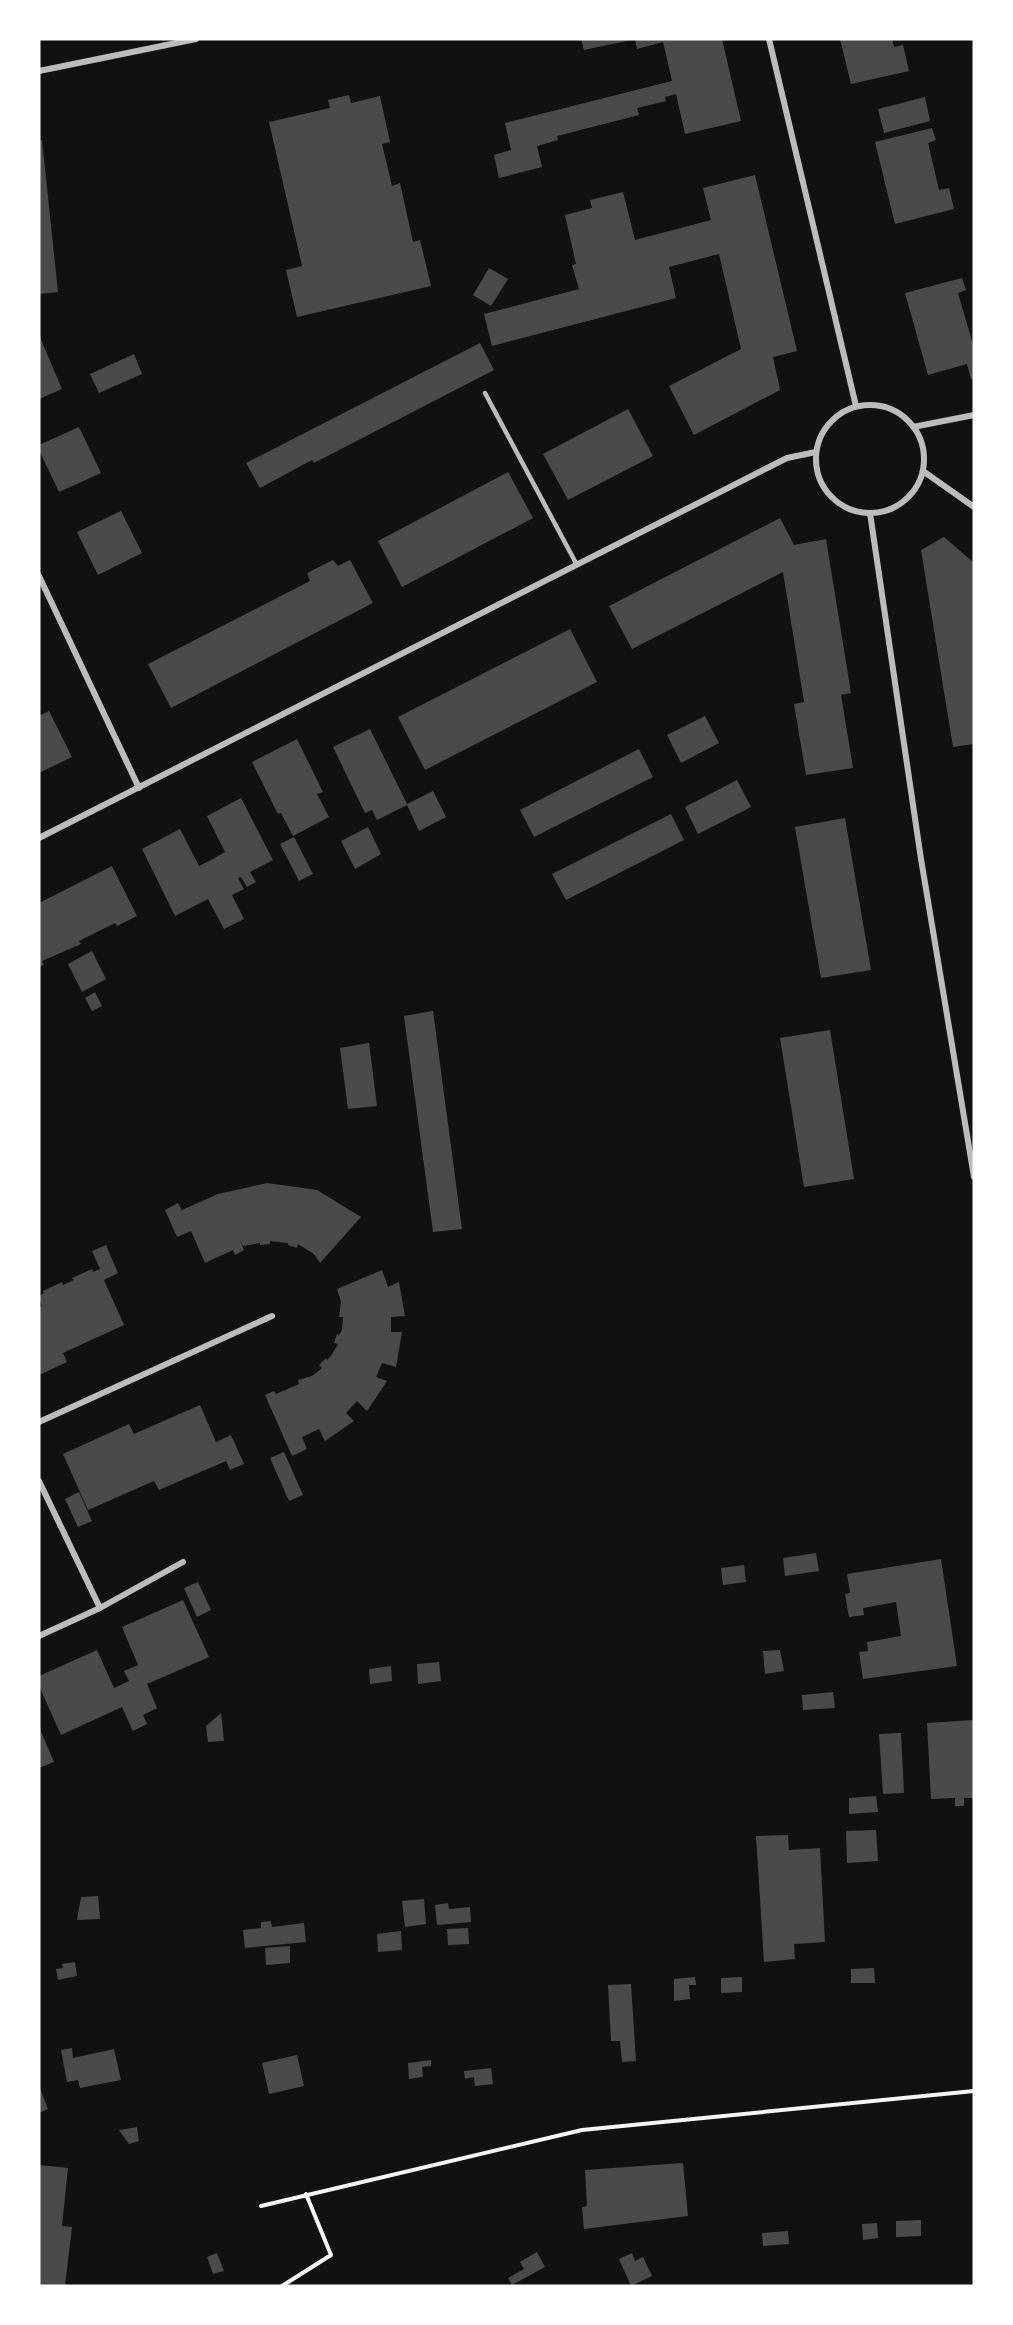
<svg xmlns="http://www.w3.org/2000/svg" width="1013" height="2325" font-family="Lato,sans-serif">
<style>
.building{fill:#4a4a4a}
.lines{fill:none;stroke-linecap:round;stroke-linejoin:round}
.path{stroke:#f5f5f5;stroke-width:4}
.service{stroke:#bcbcbc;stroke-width:4.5}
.minor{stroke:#bcbcbc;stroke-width:6}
</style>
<rect width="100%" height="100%" fill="#111"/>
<g class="building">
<polygon points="581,39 630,39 631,40 584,50"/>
<polygon points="635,39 722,39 741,121 685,134 676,94 665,97 666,101 637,108 639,115 557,136 558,140 537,146 542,167 499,178 494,155 511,150 505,123 672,81 663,42 637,49"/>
<polygon points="840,39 892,39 894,47 903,45 909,71 851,84"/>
<polygon points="349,95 351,103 380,96 390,142 382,144 392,186 400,183 413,242 420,240 431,286 297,317 286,270 302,266 269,122 330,108 328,100"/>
<polygon points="925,97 930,121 884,133 878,109"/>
<polygon points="932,128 936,140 928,143 939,190 949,188 954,209 895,224 875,142"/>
<polygon points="42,140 58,292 39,294 39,141"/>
<polygon points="755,175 797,351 773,357 780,390 694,435 669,386 741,349 719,254 669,267 676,298 492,346 484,314 579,289 572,265 576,264 565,215 592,208 590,200 623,192 635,240 711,220 703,188"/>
<polygon points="489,268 508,279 491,306 473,295"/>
<polygon points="962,278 966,290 958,293 974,348 974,379 971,379 967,364 928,375 905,293"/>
<polygon points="39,335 62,389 39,399"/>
<polygon points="480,343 494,370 314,463 312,460 260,488 246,463"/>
<polygon points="134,354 142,374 99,393 90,374"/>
<polygon points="628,409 653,456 568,500 543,454"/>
<polygon points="79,427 101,473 59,492 39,450 39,445"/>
<polygon points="508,472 533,518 402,587 378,541"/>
<polygon points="121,511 142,553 98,575 77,532"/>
<polygon points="780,518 794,545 826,539 851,693 841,695 853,768 806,775 794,704 804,702 783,572 632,649 609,606"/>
<polygon points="944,537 974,563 974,744 953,747 921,550"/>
<polygon points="333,560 338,566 350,560 373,603 171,708 148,664 310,581 307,573"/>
<polygon points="570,629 597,682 425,770 398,717"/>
<polygon points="49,711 72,757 39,773 39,716"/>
<polygon points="705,716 719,743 681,763 667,735"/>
<polygon points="370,729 407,804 433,791 446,817 419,831 407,805 377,820 372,810 365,813 333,747"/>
<polygon points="297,739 323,792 317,794 329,817 293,836 281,813 278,814 252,762"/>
<polygon points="639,749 653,777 534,837 520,810"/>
<polygon points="737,780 751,807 698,834 685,807"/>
<polygon points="241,798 273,860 250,872 256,882 247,887 241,877 238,878 244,889 232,895 244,919 224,929 208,899 175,916 142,849 180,829 199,866 213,859 225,852 207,816"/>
<polygon points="671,814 684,840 566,900 552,874"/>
<polygon points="845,818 871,970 821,978 795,827"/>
<polygon points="368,827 381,854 355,869 341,841"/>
<polygon points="294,837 313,874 299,881 280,844"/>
<polygon points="112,866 137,916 117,926 115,923 79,941 81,944 42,961 44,965 39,967 39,903"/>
<polygon points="92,951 106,979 82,992 68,964"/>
<polygon points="95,992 102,1006 92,1011 85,998"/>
<polygon points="433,1011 462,1229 433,1232 404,1016"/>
<polygon points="830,1030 854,1179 804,1187 780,1038"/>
<polygon points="369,1043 377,1106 348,1109 340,1048"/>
<polygon points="267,1183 317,1190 361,1217 320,1263 314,1254 298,1244 297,1248 288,1245 288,1243 270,1241 270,1244 260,1245 260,1243 243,1246 240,1240 244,1250 235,1255 233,1250 205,1263 191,1231 177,1237 165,1210 178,1203 182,1210 218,1194"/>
<polygon points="106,1245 118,1273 104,1280 124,1325 63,1353 67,1362 39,1375 39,1307 42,1306 39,1296 44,1293 43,1291 62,1282 63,1285 74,1280 72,1278 92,1269 93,1272 100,1269 92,1251"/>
<polygon points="382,1270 388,1287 399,1282 405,1316 391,1317 391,1332 402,1332 396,1367 382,1363 376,1377 387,1381 367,1411 357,1401 346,1413 354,1421 325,1441 319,1429 302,1437 307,1449 292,1456 265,1395 274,1391 276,1394 299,1384 298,1380 312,1376 322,1368 319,1365 326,1358 327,1360 331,1356 338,1344 334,1343 337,1334 339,1335 342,1330 343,1317 339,1317 341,1302 337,1289"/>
<polygon points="200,1405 216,1442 231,1435 244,1464 230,1470 226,1461 159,1490 154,1481 88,1510 63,1454 129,1424 134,1434"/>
<polygon points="284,1452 303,1495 289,1501 270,1458"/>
<polygon points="79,1492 92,1521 78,1527 65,1499"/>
<polygon points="816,1553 819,1571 785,1576 783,1558"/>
<polygon points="941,1559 957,1666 863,1679 859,1652 868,1651 867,1642 901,1636 896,1602 863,1608 864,1615 849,1617 845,1594 850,1593 847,1574"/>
<polygon points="744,1565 746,1582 723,1585 721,1568"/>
<polygon points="198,1582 211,1610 197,1617 184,1588"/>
<polygon points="183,1600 209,1657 147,1684 157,1708 143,1715 147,1724 133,1731 122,1707 61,1735 39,1686 39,1676 97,1650 114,1688 129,1681 124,1671 138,1665 122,1627"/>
<polygon points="780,1650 784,1671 765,1674 763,1651"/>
<polygon points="439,1662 441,1681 418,1684 417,1664"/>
<polygon points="391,1666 392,1681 370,1684 369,1669"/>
<polygon points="833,1692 835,1708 803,1710 802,1695"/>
<polygon points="221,1713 224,1741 208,1742 206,1726"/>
<polygon points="974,1720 974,1798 964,1798 964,1806 955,1806 955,1798 931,1799 927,1723"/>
<polygon points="39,1727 54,1762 39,1768"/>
<polygon points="901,1733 904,1793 883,1794 879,1734"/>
<polygon points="876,1796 878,1812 849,1814 849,1798"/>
<polygon points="876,1830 878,1861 847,1863 846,1831"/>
<polygon points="788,1835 789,1850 820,1848 825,1942 794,1944 795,1959 764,1962 756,1836"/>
<polygon points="98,1896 100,1919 77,1920 81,1897"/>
<polygon points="424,1899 426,1924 405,1927 402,1901"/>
<polygon points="448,1903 449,1909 470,1907 471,1922 437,1925 435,1905"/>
<polygon points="271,1921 272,1927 304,1923 306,1942 245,1948 243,1930 261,1928 261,1922"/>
<polygon points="468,1928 469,1944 448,1945 447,1929"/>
<polygon points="401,1931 402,1950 378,1952 377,1934"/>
<polygon points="290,1946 290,1963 266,1965 265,1948"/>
<polygon points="75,1962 77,1976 58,1980 56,1969 63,1968 62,1964"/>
<polygon points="874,1968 875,1983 851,1983 851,1969"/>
<polygon points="695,1977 696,1985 689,1985 690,1999 674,2001 674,1979"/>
<polygon points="742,1977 742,1992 721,1993 721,1978"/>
<polygon points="631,1984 636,2061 622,2062 620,2041 611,2041 608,1985"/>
<polygon points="72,2048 73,2058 114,2049 121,2080 80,2088 78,2080 67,2082 61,2050"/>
<polygon points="297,2055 304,2086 269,2094 262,2063"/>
<polygon points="431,2060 431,2066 422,2067 423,2077 409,2079 408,2063"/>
<polygon points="491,2068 493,2084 475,2086 474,2077 465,2079 464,2071"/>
<polygon points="39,2086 48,2109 39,2113"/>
<polygon points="137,2127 139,2141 129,2144 119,2130"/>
<polygon points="683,2163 688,2216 584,2229 582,2207 587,2206 585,2170"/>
<polygon points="39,2165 68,2168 62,2226 72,2227 65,2286 39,2286"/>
<polygon points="921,2220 921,2236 896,2237 896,2221"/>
<polygon points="877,2223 878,2238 863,2240 862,2224"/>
<polygon points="788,2231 789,2244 763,2246 762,2233"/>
<polygon points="537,2252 545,2267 512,2285 508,2278 524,2269 520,2262"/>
<polygon points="217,2253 224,2271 213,2274 207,2257"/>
<polygon points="632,2253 635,2261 643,2257 652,2276 631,2286 619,2259"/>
</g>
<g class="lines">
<g class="path">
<polyline points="261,2206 582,2130 974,2091"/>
<polyline points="282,2286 331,2255 306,2194"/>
</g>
<polyline class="service" points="485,393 577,565"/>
<g class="minor">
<polyline points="769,39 856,406"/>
<polyline points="39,71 196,39"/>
<circle cx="870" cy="459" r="54"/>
<polyline points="913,427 974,415"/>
<polyline points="923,471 974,507"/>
<polyline points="870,513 921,859 974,1177"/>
<polyline points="39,576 139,788"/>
<polyline points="39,838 787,458 816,452"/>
<polyline points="39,1422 272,1316"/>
<polyline points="39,1481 100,1608"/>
<polyline points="39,1636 100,1608 183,1562"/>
</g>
</g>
<rect width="1013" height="2325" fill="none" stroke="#ffffff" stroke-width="81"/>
</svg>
